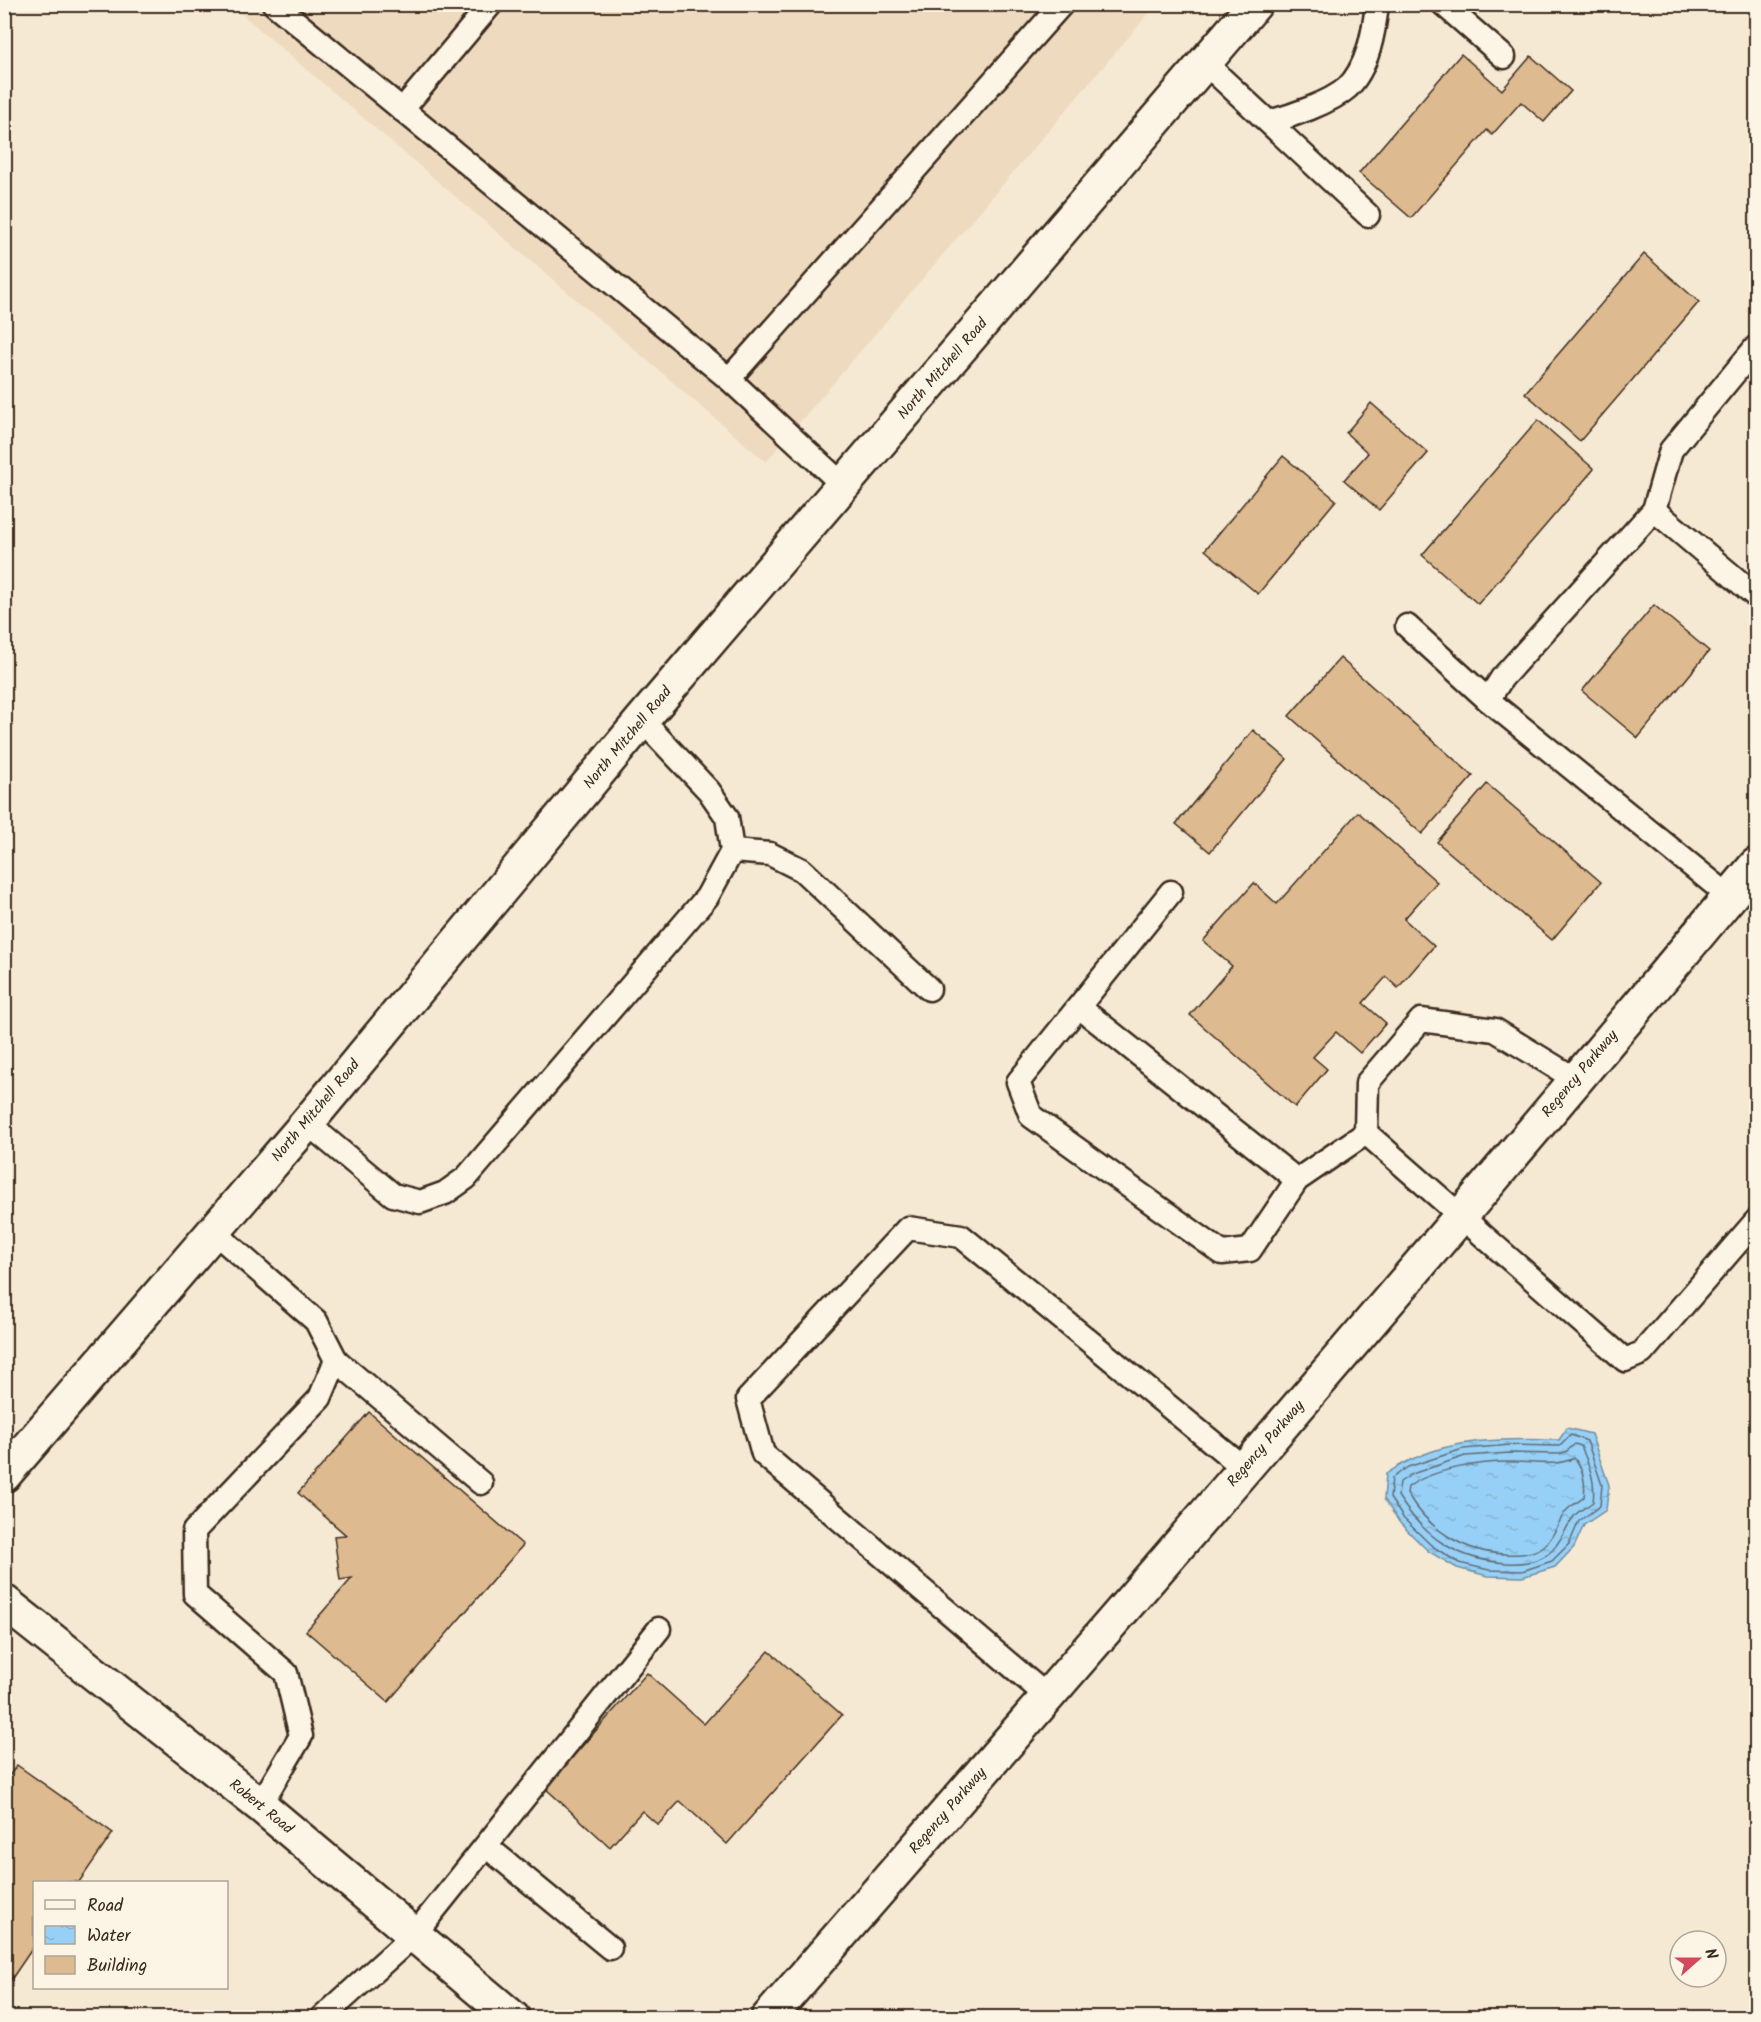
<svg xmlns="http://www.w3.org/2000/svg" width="1761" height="2022" font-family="Kalam,sans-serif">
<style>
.built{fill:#eedbbf}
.water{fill:url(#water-ripples);stroke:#728ea0;stroke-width:1.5}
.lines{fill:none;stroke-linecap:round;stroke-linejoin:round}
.shore{stroke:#606c75;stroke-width:1.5}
.building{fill:#ddba8f;stroke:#3b2a1e;stroke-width:1.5}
.service-casing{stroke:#3b2a1e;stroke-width:27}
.minor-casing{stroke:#3b2a1e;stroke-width:38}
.service{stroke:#fcf5e5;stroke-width:22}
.minor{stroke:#fcf5e5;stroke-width:33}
.labels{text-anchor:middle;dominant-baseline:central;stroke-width:4.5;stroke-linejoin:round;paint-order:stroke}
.street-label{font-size:15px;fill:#3b2a1e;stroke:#fcf5e5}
</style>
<defs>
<pattern id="water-ripples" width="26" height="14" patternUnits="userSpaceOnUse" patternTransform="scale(1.5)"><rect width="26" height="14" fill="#97d0f7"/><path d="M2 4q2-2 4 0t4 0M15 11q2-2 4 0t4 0" fill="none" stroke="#83b3d3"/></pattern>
</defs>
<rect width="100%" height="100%" fill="#f6e9d4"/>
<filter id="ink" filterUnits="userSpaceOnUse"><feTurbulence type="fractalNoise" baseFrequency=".0167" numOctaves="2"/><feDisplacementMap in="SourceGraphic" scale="12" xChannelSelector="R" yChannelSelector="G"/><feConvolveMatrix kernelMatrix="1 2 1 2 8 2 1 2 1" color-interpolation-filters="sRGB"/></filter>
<g filter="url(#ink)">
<polygon class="built" points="231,5 1156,5 766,462"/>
<path class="water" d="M1567,1428L1591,1434L1609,1485L1606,1510L1584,1525L1574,1547L1555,1567L1522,1577L1488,1576L1457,1568L1428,1551L1400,1523L1384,1499L1386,1474C1441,1437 1496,1439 1559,1440Z"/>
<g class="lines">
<g class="shore">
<polygon points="1571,1435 1587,1441 1602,1485 1600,1506 1579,1521 1569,1544 1552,1561 1522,1571 1489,1570 1459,1563 1432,1546 1404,1519 1390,1498 1392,1478 1408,1467 1463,1449 1510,1445 1560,1446"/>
<path d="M1575,1444L1581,1446C1589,1466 1596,1480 1593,1502C1587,1507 1576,1511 1572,1519C1564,1531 1561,1543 1549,1553C1539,1562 1519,1564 1506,1563C1457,1560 1424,1537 1398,1496L1400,1482L1412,1474L1465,1456L1510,1453L1560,1454L1567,1451Z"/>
<path d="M1574,1458C1583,1467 1586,1484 1584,1497C1579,1502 1571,1505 1566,1511C1557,1522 1556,1536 1544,1546C1534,1554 1517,1555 1504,1554C1463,1552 1428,1529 1407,1493L1408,1487C1432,1469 1484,1461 1515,1462C1534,1462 1556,1467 1574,1458Z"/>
</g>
</g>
<g class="building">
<polygon points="1461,54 1502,90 1531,56 1571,91 1544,122 1521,102 1492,135 1487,130 1411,218 1359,173"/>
<polygon points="1644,254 1699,302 1580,441 1525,393"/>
<polygon points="1371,403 1428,453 1379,510 1344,480 1368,453 1346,433"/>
<polygon points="1538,420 1594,469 1478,604 1422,555"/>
<polygon points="1283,456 1336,500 1258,594 1205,550"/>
<polygon points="1654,605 1709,651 1638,738 1582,691"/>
<polygon points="1340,658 1473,776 1422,834 1289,716"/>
<polygon points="1253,730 1287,759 1210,852 1176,824"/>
<polygon points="1487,784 1601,882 1552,940 1437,842"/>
<polygon points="1358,812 1437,882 1404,919 1434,946 1398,988 1386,977 1363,1003 1386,1023 1360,1053 1336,1032 1313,1057 1327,1069 1295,1107 1190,1015 1232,966 1203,941 1254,883 1277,904"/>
<polygon points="369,1412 523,1545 388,1702 306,1631 352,1578 340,1580 334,1536 346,1535 298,1493"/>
<polygon points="769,1651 842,1715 727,1844 680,1801 658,1825 642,1811 610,1847 545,1788 647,1673 704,1724"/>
<polygon points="17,1765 113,1833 79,1882 34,1882 34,1946 4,1990 4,1783"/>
</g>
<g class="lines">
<defs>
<g id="service">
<polyline points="274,4 729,379 1062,4"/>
<polyline points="1443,4 1504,57"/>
<polyline points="1205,63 1368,215"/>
<polyline points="402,110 491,4"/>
<path d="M1269,122C1291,116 1330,103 1347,88C1368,68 1374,32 1377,4"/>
<polyline points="729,379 843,485"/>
<polyline points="1654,510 1756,596"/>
<polyline points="1407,626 1488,700"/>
<polyline points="732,851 770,854 802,870 929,989"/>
<polyline points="1171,892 1018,1082 1031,1116 1222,1253 1250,1250 1297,1180 1366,1133"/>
<polyline points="1730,897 1488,700 1502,678 1654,510 1671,450 1756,347"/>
<polyline points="1079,1007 1297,1180"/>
<polyline points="1575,1079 1495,1030 1421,1020 1367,1083 1366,1133 1625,1360 1642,1353 1756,1221"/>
<polyline points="307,1123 393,1195 420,1202 445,1193 466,1178 707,897 732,851 727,817 709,791 642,720"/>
<polyline points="213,1231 316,1321 336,1360 320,1398 194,1531 195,1594 286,1673 301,1736 260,1805"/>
<polyline points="336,1360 481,1483"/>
<polyline points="1048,1697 763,1454 748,1399 908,1228 961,1236 1245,1469"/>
<polyline points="486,1846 610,1948"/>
<polyline points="322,2018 415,1934 659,1629"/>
</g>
<g id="minor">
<polyline points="4,1475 307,1123 642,720 1255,4"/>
<polyline points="4,1602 260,1805 513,2018"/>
<path d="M768,2018C1101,1636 1433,1254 1756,865"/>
</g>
</defs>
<use href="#service" class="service-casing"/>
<use href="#minor" class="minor-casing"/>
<use href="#service" class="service"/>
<use href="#minor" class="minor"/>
</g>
</g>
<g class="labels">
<g class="street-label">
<text transform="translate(943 369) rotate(-49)">North Mitchell Road</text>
<text transform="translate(628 738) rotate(-50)">North Mitchell Road</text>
<text transform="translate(1580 1074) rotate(-50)">Regency Parkway</text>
<text transform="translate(316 1111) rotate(-50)">North Mitchell Road</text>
<text transform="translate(1266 1444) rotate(-49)">Regency Parkway</text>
<text transform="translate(261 1807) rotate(39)">Robert Road</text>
<text transform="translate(948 1811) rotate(-49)">Regency Parkway</text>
</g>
</g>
<rect width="1761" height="2022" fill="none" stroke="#fcf5e5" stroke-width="24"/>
<rect x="12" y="12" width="1737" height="1998" fill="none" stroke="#3b2a1e" stroke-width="2" filter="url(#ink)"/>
<rect x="33" y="1881" width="195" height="108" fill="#fcf5e5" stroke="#afa495" stroke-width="1.5"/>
<rect x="45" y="1900" width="30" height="9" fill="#fcf5e5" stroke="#afa495" stroke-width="1.5"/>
<text x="87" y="1911" font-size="18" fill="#3b2a1e">Road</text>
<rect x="45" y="1926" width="30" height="18" fill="url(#water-ripples)" stroke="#afa495" stroke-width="1.5"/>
<text x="87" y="1941" font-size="18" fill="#3b2a1e">Water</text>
<rect x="45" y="1956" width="30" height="18" fill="#ddba8f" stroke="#afa495" stroke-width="1.5"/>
<text x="87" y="1971" font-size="18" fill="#3b2a1e">Building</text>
<g transform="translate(1698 1959) rotate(69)"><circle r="28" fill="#fcf5e5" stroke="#afa495" stroke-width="1.5"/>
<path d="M0-4.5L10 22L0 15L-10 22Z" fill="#d1495b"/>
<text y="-9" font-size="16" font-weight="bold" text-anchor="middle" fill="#3b2a1e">N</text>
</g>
</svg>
